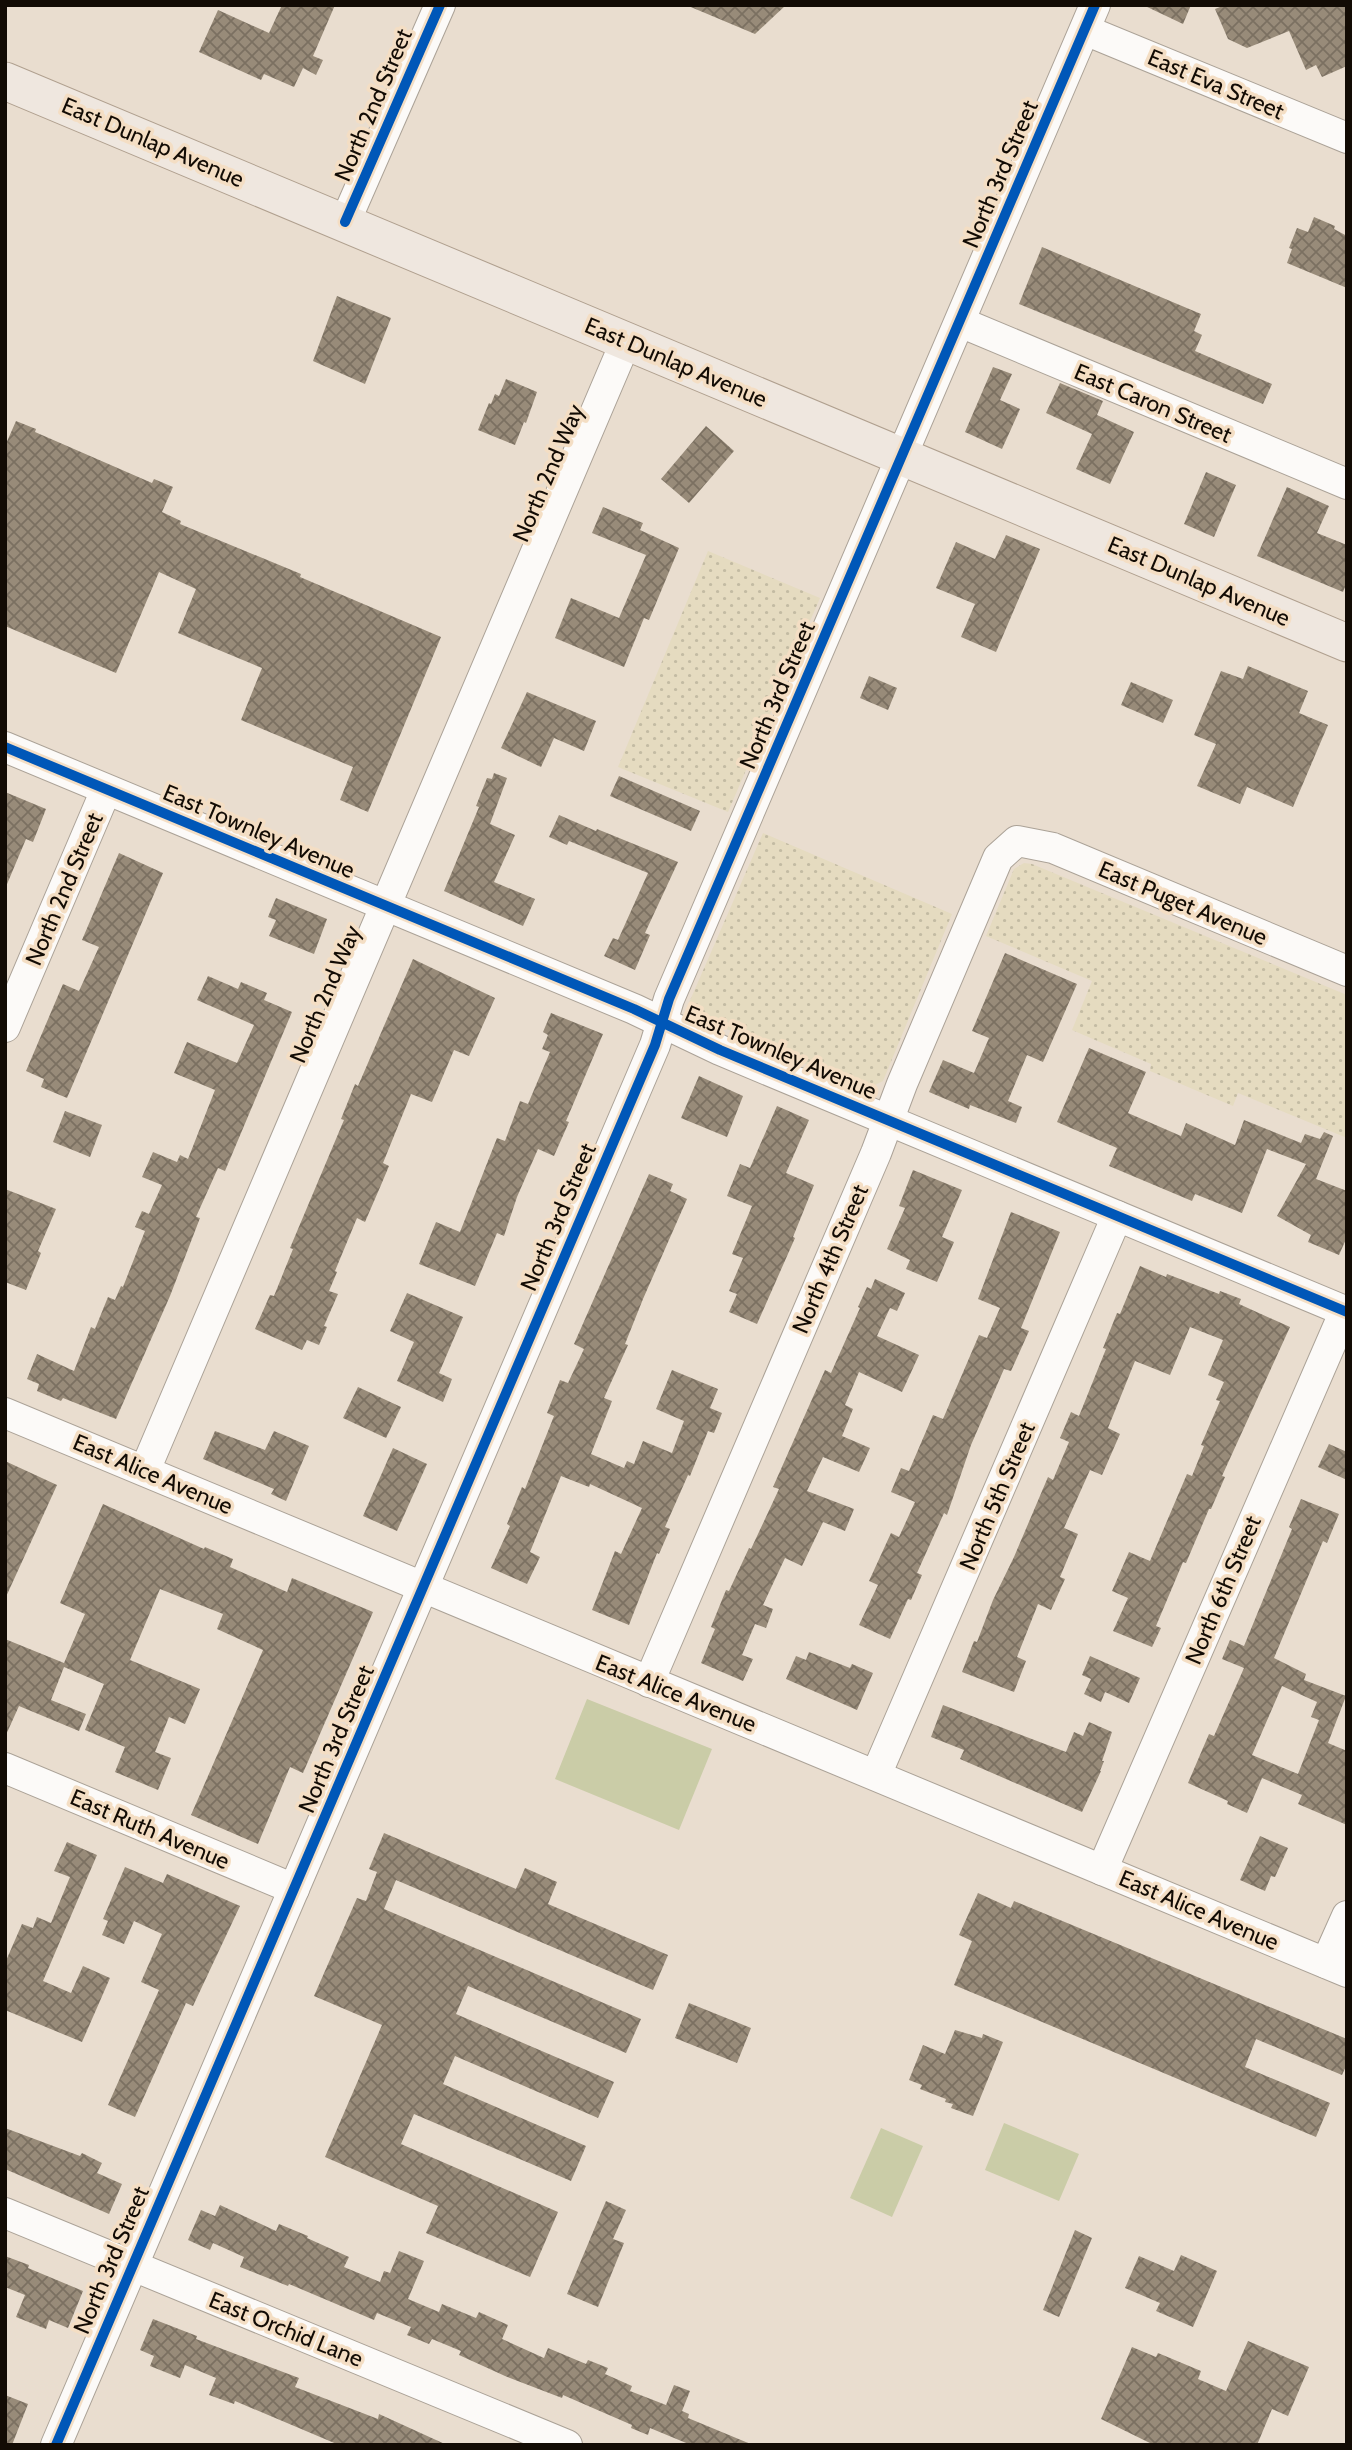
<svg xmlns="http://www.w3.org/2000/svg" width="1352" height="2450" font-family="Cabin,sans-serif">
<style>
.sand{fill:url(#sand-dots)}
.pitch{fill:#cacca7}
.building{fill:url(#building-cross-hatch);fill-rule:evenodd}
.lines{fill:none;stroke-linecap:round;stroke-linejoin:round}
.minor-casing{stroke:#aba297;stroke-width:32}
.major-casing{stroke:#b0a08f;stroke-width:39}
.minor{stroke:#fcfaf8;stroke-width:30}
.major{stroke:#efe7df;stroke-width:37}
.cycleway-casing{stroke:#f4dec4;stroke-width:15}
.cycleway{stroke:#0057b8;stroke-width:10}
.labels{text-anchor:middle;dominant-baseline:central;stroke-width:7;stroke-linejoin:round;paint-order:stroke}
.street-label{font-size:23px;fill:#120b04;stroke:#f4dec4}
</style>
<defs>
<pattern id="sand-dots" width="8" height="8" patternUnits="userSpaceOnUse" patternTransform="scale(1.75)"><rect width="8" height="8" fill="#e5dbc0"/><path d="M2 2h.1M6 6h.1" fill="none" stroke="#c3bba3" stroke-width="1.8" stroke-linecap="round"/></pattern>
<pattern id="building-cross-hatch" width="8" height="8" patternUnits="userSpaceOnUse" patternTransform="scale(1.75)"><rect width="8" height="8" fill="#988b79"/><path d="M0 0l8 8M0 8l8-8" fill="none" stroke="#7b7061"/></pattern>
</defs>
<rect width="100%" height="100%" fill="#e9ddcf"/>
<g class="sand">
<polygon points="708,551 820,598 728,812 618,767"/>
<polygon points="763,833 952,914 883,1081 865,1090 690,1013 688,1005"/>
<polygon points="1024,863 1032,864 1347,995 1347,1138 1238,1093 1233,1106 1150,1071 1151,1064 1072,1030 1092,981 986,936 1014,869"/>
</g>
<g class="pitch">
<polygon points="587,1699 712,1749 679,1830 555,1779"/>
<polygon points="1004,2123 1079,2154 1059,2201 985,2170"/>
<polygon points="881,2128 923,2146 892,2217 850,2198"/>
</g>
<g class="building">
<polygon points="282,5 335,5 313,56 323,60 316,75 303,68 294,87 264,74 261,80 199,52 218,10 269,33"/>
<polygon points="686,5 786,5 755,34"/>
<polygon points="1143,5 1191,5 1183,24"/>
<polygon points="1225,5 1347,5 1347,66 1322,77 1316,65 1306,70 1289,31 1247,48 1228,39 1215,9"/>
<polygon points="1314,217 1335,226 1334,229 1347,236 1347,288 1287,263 1292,249 1289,248 1297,228 1308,232"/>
<polygon points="1042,247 1201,314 1194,331 1202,335 1195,351 1272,384 1263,404 1019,304"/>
<polygon points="337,296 391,318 365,384 313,361"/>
<polygon points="993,367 1012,374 1000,400 1020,409 1002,449 965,432"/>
<polygon points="506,379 537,392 526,423 524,422 515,445 478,430 489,403 491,404 495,394 499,396"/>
<polygon points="1060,383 1103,401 1097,415 1134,432 1110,484 1076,469 1092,434 1046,413"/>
<polygon points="16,421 36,429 35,432 152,483 154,479 173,487 162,512 181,521 180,524 301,574 300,577 441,637 368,812 340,800 353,767 241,720 262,668 178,633 196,589 159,572 116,673 5,626 5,446"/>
<polygon points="706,426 734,451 689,503 661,479"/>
<polygon points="1206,472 1236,485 1214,537 1184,524"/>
<polygon points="1287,487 1329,506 1317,533 1347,545 1347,582 1343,592 1257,556"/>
<polygon points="603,507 643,523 640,530 679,548 649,620 644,618 624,667 555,638 571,598 619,618 646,555 592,533"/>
<polygon points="1006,535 1040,549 996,652 961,637 975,604 936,588 956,542 995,559"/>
<polygon points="1248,666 1308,691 1299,713 1328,725 1293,807 1247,787 1240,804 1197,786 1216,744 1194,735 1221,671 1243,679"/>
<polygon points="869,676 897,688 888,710 860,698"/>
<polygon points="1131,682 1173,700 1163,723 1121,705"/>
<polygon points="527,692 596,721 584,751 554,738 541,767 501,748"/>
<polygon points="494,773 507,778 490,824 515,835 494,882 535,899 523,926 444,891 479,807 476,806 487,778 492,779"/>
<polygon points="619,776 700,811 691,831 610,796"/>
<polygon points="5,792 46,809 33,842 26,839 5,889"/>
<polygon points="559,815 596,831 597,829 678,862 645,933 650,935 635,970 604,956 613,938 618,940 648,873 569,841 567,845 549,837"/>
<polygon points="119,853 163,873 67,1098 41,1087 44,1079 26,1071 63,984 79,991 99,947 82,940"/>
<polygon points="276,898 327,919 314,954 269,936 276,920 268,917"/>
<polygon points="1005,953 1077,984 1043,1062 1027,1055 1008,1101 1022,1107 1016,1123 970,1105 969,1109 929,1092 943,1060 974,1073 989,1038 972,1031"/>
<polygon points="413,959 495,998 469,1056 454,1050 432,1102 411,1094 383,1163 389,1166 381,1185 365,1222 357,1218 335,1271 337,1272 329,1291 338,1294 324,1326 327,1327 319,1345 307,1340 302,1350 255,1329 270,1295 274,1296 293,1249 290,1248 344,1120 341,1119 355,1084 358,1086"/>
<polygon points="208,976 238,989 241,982 267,993 264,1000 292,1012 225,1171 218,1168 196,1217 200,1218 170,1296 116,1419 63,1398 61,1401 37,1391 39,1384 27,1379 37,1354 74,1371 91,1327 95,1329 108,1297 115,1300 121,1286 123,1287 145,1231 135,1227 142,1211 149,1214 162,1185 142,1177 153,1152 177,1162 180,1155 188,1159 215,1090 174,1073 187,1042 237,1063 254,1025 197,1000"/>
<polygon points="551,1013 603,1034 566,1121 569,1122 554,1156 538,1149 517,1197 504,1236 497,1233 475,1286 419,1264 436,1222 460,1232 497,1138 505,1141 520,1101 528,1104 550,1052 542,1049 548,1035 543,1032"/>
<polygon points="1089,1048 1146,1072 1128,1113 1181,1136 1186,1123 1235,1145 1244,1120 1301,1143 1305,1134 1320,1139 1324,1132 1333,1136 1316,1179 1347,1191 1347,1237 1339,1255 1308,1242 1311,1235 1277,1216 1306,1164 1267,1149 1242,1213 1195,1194 1192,1201 1109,1166 1117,1148 1057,1122"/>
<polygon points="699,1076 743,1096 727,1137 681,1118"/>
<polygon points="777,1106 809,1120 786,1173 814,1185 793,1237 795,1238 757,1324 729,1312 737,1294 729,1291 743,1258 732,1254 752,1206 727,1196 740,1164 750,1168"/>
<polygon points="65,1111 102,1125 90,1157 53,1142"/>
<polygon points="913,1170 962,1190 942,1237 954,1242 937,1282 906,1269 910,1260 887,1249 905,1208 899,1206"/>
<polygon points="649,1174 673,1184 670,1191 687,1199 643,1299 625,1344 628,1345 604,1398 612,1401 591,1454 624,1468 627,1461 634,1464 643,1441 672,1453 684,1421 656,1409 672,1370 718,1389 710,1408 722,1413 714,1433 708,1431 690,1476 688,1475 665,1527 670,1529 659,1554 657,1553 629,1625 592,1610 615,1551 621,1554 642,1508 590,1484 589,1487 561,1476 530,1552 540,1557 527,1584 491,1568 510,1526 507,1524 522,1487 525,1489 554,1416 547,1413 560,1380 568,1383 584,1349 574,1344"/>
<polygon points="5,1189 56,1209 38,1251 41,1253 26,1290 5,1282"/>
<polygon points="1011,1212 1060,1232 1021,1328 1029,1331 1011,1371 1004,1369 971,1445 947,1515 944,1513 917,1573 922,1575 911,1600 908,1599 890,1639 859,1625 878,1585 869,1581 891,1533 899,1537 915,1502 891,1492 901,1468 909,1471 933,1415 943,1419 979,1335 987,1338 1000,1308 978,1299"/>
<polygon points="1140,1266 1166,1277 1167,1274 1219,1294 1220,1291 1241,1299 1239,1304 1290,1327 1222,1476 1225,1477 1211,1509 1209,1509 1186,1563 1183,1562 1156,1626 1161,1628 1152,1647 1113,1631 1128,1598 1112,1591 1129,1552 1150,1561 1187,1474 1192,1476 1204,1446 1201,1445 1220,1401 1216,1400 1224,1382 1208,1375 1223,1340 1190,1327 1170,1375 1135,1361 1108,1428 1120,1434 1102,1475 1090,1470 1064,1528 1078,1534 1060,1577 1065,1579 1051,1610 1038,1604 1017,1657 1026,1661 1014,1692 962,1672 974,1641 977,1642 993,1600 1014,1557 1048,1477 1053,1480 1069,1442 1060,1438 1071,1412 1079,1416 1106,1349 1103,1348 1117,1313 1120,1314"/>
<polygon points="875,1279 905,1293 897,1311 890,1308 877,1336 919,1355 902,1392 859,1372 845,1405 853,1409 842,1436 870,1448 859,1472 823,1457 807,1491 854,1509 845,1531 823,1522 802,1566 785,1558 763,1605 773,1609 766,1628 755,1624 742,1655 753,1659 743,1681 701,1663 715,1629 711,1627 726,1590 729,1591 749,1548 751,1549 779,1489 773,1487 825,1370 831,1373 860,1308 858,1307 867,1287 871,1289"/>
<polygon points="407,1293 463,1317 439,1373 452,1379 443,1402 397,1381 414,1342 390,1331"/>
<polygon points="358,1387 401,1407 386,1438 343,1418"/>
<polygon points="215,1431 265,1450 274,1431 309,1446 286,1501 271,1494 274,1489 203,1459"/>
<polygon points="1329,1444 1347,1452 1347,1480 1318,1467"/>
<polygon points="393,1448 427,1464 397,1531 363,1516"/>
<polygon points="5,1461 57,1485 5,1599"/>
<path d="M1301,1499L1339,1514L1327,1543L1323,1541L1274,1658L1306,1674L1304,1680L1346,1696L1328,1743L1347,1751V1825L1298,1804L1302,1795L1262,1778L1247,1813L1227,1804L1228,1801L1188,1783L1209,1734L1214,1736L1244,1668L1222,1659L1230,1640L1244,1646L1292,1529L1289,1527ZM1282,1686L1317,1702L1311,1717L1319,1720L1298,1774L1252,1755Z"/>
<polygon points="103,1504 204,1549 205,1547 233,1559 230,1567 287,1592 292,1578 373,1612 303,1773 290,1767 258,1844 191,1815 263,1650 217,1629 223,1614 160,1589 130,1660 200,1689 185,1724 169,1717 155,1752 171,1758 158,1790 115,1772 125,1747 85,1730 104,1684 64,1667 51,1700 86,1714 79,1731 19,1706 5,1737 5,1639 64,1663 85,1614 60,1603"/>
<polygon points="809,1652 850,1668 852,1664 873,1673 857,1710 786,1679 796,1656 806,1660"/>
<polygon points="1090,1656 1140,1678 1129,1703 1105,1692 1101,1702 1084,1694 1091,1679 1082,1675"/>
<polygon points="943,1705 1066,1752 1074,1732 1083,1736 1089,1722 1112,1732 1102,1761 1104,1761 1100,1771 1101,1771 1082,1812 960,1759 964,1750 931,1737"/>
<polygon points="384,1833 516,1889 525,1868 557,1882 548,1904 668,1955 653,1990 396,1880 384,1909 641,2019 626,2053 468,1986 456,2014 614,2082 598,2118 455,2056 443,2084 586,2146 571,2181 414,2114 401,2144 558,2212 530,2277 426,2233 438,2206 325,2157 382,2025 314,1996 357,1898 366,1901 377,1872 369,1869"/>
<polygon points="1260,1836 1288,1848 1275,1877 1271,1876 1265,1891 1240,1880"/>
<polygon points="67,1842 97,1855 43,1981 71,1993 83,1966 110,1978 82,2042 5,2010 5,1963 22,1924 33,1928 37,1917 51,1923 70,1877 54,1871"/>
<polygon points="125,1867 163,1883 167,1874 240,1906 193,2006 186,2003 135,2117 108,2105 159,1990 141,1982 162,1934 134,1921 124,1944 102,1935 108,1921 103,1919"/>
<polygon points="978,1893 1011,1908 1014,1901 1347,2039 1347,2064 1342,2075 1256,2039 1245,2067 1330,2103 1316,2137 954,1985 972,1941 959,1935"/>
<polygon points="689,2003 751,2028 737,2063 675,2038"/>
<polygon points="955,2030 982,2038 983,2034 1003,2042 973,2116 951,2108 953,2104 945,2102 946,2099 920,2089 922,2085 909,2080 923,2045 945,2054"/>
<polygon points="5,2128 80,2156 82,2153 102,2163 97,2173 122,2184 109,2214 5,2169"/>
<polygon points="606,2201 626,2210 613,2239 624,2243 598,2307 567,2294"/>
<polygon points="220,2205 276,2231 279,2224 308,2236 307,2238 349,2257 344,2267 380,2282 384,2271 390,2273 399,2251 424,2261 408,2299 439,2312 442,2304 476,2318 479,2312 508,2325 502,2339 544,2358 548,2348 586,2364 588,2360 608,2368 605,2374 632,2386 630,2391 666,2405 674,2385 690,2391 682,2411 689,2414 688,2418 753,2445 691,2445 650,2428 648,2435 631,2428 632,2425 563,2395 562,2398 505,2376 459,2355 461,2351 432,2339 429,2344 407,2335 411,2327 377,2313 374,2320 289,2284 288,2286 240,2267 244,2257 213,2243 210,2250 188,2240 201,2210 215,2216"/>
<polygon points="1075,2230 1092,2238 1059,2317 1043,2310"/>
<polygon points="1181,2255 1217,2271 1193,2327 1156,2311 1160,2303 1125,2288 1139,2256 1174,2271"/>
<polygon points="5,2256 29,2265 28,2268 83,2291 68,2328 49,2320 46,2329 16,2317 25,2295 5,2287"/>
<polygon points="153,2319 197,2336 196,2339 299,2378 295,2387 378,2419 379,2414 447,2445 339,2445 235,2401 234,2404 209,2395 216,2378 185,2365 180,2378 150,2366 154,2356 140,2350"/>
<polygon points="1248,2341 1309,2367 1288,2416 1272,2409 1257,2445 1154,2445 1101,2419 1132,2347 1156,2357 1158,2353 1201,2371 1198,2379 1226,2391"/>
<polygon points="5,2395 28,2404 12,2445 5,2445"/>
</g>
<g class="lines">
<defs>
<g id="minor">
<polyline points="1085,30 1347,138"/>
<polyline points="345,222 440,5"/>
<polyline points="960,322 1347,484"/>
<polyline points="5,747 634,1009 720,1050 1347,1312"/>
<polyline points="5,1027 106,790"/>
<polyline points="5,1413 1347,1972"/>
<polyline points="145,1470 626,341"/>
<polyline points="649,1682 876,1153 902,1084 998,858 1017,841 1053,848 1347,971"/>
<polyline points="5,1768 294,1889"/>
<polyline points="876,1775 1117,1216"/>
<polyline points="1102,1870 1345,1311"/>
<polyline points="1326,1963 1347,1916"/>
<polyline points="5,2213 567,2445"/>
<polyline points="56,2445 655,1045 669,999 1095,5"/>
</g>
<polyline id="major" points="5,81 1347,643"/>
</defs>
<use href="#minor" class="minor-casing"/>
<use href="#major" class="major-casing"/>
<use href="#minor" class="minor"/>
<use href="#major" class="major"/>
<defs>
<g id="cycleway">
<polyline points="345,222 440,5"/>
<polyline points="5,747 634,1009 720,1050 1347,1312"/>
<polyline points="56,2445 655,1045 669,999 1095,5"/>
</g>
</defs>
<use href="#cycleway" class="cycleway-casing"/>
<use href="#cycleway" class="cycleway"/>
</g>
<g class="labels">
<g class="street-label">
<text transform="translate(1216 84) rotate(23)">East Eva Street</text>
<text transform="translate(373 105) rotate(-67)">North 2nd Street</text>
<text transform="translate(153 142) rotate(23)">East Dunlap Avenue</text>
<text transform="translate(1000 174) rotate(-67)">North 3rd Street</text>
<text transform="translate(676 362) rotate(23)">East Dunlap Avenue</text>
<text transform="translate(1153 403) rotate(23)">East Caron Street</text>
<text transform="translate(548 473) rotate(-67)">North 2nd Way</text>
<text transform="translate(1199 581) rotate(23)">East Dunlap Avenue</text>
<text transform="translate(777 695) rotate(-67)">North 3rd Street</text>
<text transform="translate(259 831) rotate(23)">East Townley Avenue</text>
<text transform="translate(64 889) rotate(-67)">North 2nd Street</text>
<text transform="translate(1183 903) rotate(23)">East Puget Avenue</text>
<text transform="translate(325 994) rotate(-67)">North 2nd Way</text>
<text transform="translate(781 1052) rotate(23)">East Townley Avenue</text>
<text transform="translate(558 1217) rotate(-67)">North 3rd Street</text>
<text transform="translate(830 1259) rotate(-67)">North 4th Street</text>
<text transform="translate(153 1474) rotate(23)">East Alice Avenue</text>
<text transform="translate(997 1496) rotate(-67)">North 5th Street</text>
<text transform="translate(1223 1590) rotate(-67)">North 6th Street</text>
<text transform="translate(676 1693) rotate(22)">East Alice Avenue</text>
<text transform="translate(336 1739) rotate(-67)">North 3rd Street</text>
<text transform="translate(150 1829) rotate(23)">East Ruth Avenue</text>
<text transform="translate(1199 1910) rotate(23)">East Alice Avenue</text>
<text transform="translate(111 2260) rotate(-67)">North 3rd Street</text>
<text transform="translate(286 2329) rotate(22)">East Orchid Lane</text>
</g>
</g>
<rect width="1352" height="2450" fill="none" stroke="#120b04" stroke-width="14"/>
</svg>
